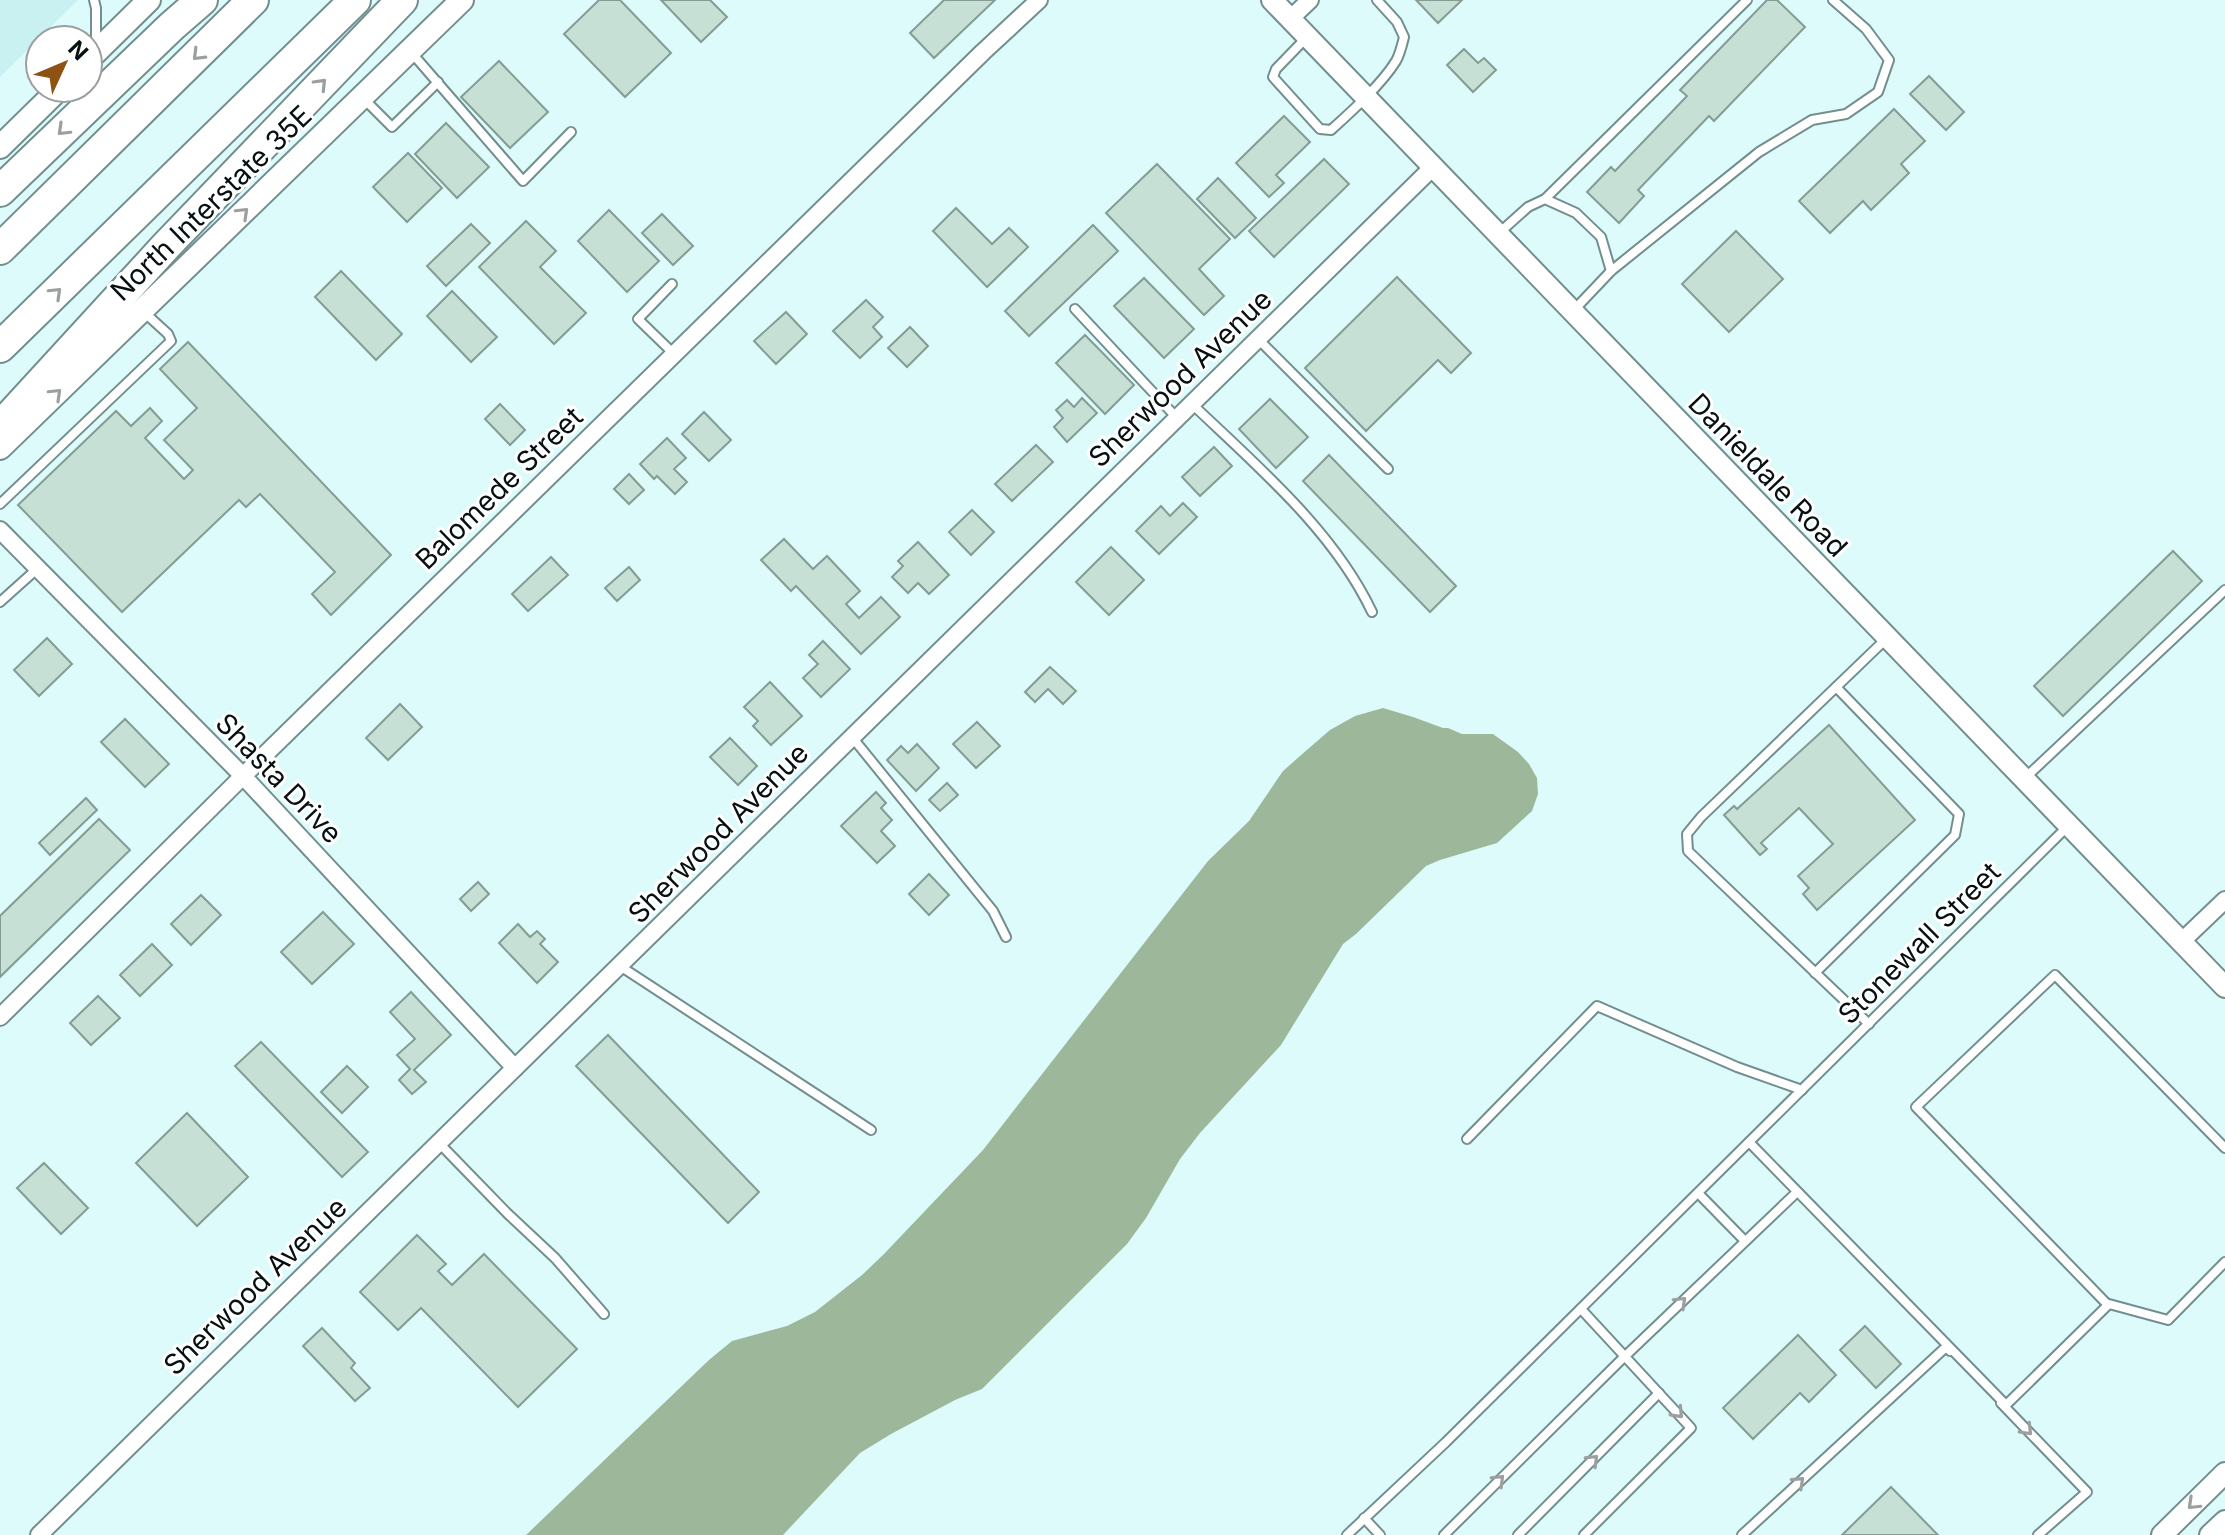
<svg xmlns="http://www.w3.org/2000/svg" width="2225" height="1535" font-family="Inter,sans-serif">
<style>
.built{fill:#caf1f2}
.forest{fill:#9cb799}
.building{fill:#c6e0d6;stroke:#849c93;stroke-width:2}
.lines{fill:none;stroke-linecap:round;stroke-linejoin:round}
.service-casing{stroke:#738e8e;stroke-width:12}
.minor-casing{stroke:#738e8e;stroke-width:20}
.tertiary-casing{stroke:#738e8e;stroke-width:24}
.secondary-casing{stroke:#738e8e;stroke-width:26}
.motorway-casing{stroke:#738e8e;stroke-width:34}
.service{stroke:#fff;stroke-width:8}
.minor{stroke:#fff;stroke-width:16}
.tertiary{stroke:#fff;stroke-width:20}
.secondary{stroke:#fff;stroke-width:22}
.motorway{stroke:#fff;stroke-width:30}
.oneway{stroke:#9b9f9f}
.labels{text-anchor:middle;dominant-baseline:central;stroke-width:6;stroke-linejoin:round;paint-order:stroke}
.street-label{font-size:28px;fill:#061010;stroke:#fff}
</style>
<rect width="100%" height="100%" fill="#defbfc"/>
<polygon class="built" points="0,0 78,0 0,77"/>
<polygon class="forest" points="1383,708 1413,717 1443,728 1448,728 1462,734 1493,734 1518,752 1529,764 1537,778 1538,794 1532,811 1497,843 1440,860 1426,866 1356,934 1343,944 1281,1045 1200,1133 1180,1159 1146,1218 1127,1244 982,1389 955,1400 891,1434 860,1453 783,1535 526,1535 709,1360 732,1341 787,1326 815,1312 862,1275 883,1255 983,1150 1208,861 1249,821 1283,771 1308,749 1330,730 1355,716"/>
<g class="building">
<polygon points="599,0 620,0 671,53 625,97 564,34"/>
<polygon points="661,0 710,0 727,17 701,42"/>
<polygon points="944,0 995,0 934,58 910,33"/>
<polygon points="1416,0 1462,0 1438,23"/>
<polygon points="1767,0 1777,0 1805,27 1714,121 1709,116 1638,190 1644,196 1619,223 1587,192 1611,167 1615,171 1687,96 1680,90"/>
<polygon points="1464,49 1478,63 1484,58 1496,70 1473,92 1447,65"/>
<polygon points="499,61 548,112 510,148 461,97"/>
<polygon points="1929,76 1964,112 1946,130 1910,94"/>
<polygon points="1894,109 1925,141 1901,164 1909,173 1871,210 1863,201 1830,233 1799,201"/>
<polygon points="1284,116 1310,142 1276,175 1284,183 1269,197 1236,163"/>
<polygon points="446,123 489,167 457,198 415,154"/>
<polygon points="408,153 442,188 407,222 373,187"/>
<polygon points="1324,159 1349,184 1274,257 1249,231"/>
<polygon points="1157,164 1230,239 1199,269 1224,296 1204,315 1106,213"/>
<polygon points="1218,178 1256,218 1235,238 1197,199"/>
<polygon points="956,208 992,244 1009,228 1028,247 987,287 933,231"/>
<polygon points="609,210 659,261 627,292 578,241"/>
<polygon points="662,214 693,246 673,265 642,233"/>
<polygon points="526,221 556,251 540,267 586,313 554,344 479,267"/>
<polygon points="471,224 490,243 446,286 427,266"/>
<polygon points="1093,225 1118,251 1029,336 1005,311"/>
<polygon points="1736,231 1783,279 1729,332 1682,284"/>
<polygon points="341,271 402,334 376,360 315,297"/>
<polygon points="1397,277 1471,353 1451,373 1438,360 1366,431 1305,368"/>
<polygon points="1144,278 1194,329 1164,358 1114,306"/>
<polygon points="452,291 497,337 471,362 427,316"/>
<polygon points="866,300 883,317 873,327 882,337 860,358 833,331"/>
<polygon points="786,312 807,334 776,364 754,341"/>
<polygon points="910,327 928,346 907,367 888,348"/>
<polygon points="1085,335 1134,385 1105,414 1056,363"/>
<polygon points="188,342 391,555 331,615 312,594 335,572 260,494 246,507 239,500 122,612 18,505 116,411 131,426 150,408 162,421 145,438 184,479 193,470 164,440 197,408 160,369"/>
<polygon points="1082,398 1097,413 1067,442 1054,427 1063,418 1056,410 1067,400 1074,407"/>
<polygon points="1270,399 1308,437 1276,468 1239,429"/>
<polygon points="500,404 525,430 510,445 485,419"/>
<polygon points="704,412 731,440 709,461 682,434"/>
<polygon points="667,438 686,458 674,469 687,482 675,494 657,476 654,479 640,464"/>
<polygon points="1036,445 1053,462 1012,501 995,484"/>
<polygon points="1214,447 1232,466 1200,496 1182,477"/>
<polygon points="1329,455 1456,586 1430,612 1303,481"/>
<polygon points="629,474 644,490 629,504 614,489"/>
<polygon points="1183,503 1197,517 1159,554 1136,531 1161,506 1170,516"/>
<polygon points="972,510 994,532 971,555 949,532"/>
<polygon points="784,539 813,569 827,556 860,591 846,604 859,618 881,597 900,617 861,654 796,586 791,591 761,560"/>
<polygon points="918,542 949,575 929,594 918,583 908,593 892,577 903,566 898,561"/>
<polygon points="1111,547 1144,580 1109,615 1076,582"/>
<polygon points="2173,551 2202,581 2063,716 2034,686"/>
<polygon points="551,557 568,575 528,611 512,594"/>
<polygon points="629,567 640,580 617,601 605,588"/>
<polygon points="47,638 72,664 39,696 14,670"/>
<polygon points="823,641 850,669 821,697 803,678 818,664 809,655"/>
<polygon points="1050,667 1076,691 1063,704 1048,689 1035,702 1025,692"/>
<polygon points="770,682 802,716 771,745 753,726 758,721 744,707"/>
<polygon points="400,704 422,727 388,760 366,738"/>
<polygon points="125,719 169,764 145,787 101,742"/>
<polygon points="977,722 1000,746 976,768 953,744"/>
<polygon points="1829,725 1915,820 1817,910 1803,894 1809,888 1798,876 1833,844 1799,808 1761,843 1767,849 1760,855 1724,815 1734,806 1737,809"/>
<polygon points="730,738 757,766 738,785 710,757"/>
<polygon points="917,744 939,768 916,791 887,760 901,746 908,753"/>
<polygon points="947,783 958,795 940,811 929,800"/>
<polygon points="876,792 886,803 881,808 892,820 881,831 895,846 877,863 841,826"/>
<polygon points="86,798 97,810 50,855 39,843"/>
<polygon points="99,819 130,850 0,977 0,916"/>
<polygon points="929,874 949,895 929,915 909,894"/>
<polygon points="478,882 489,894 471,911 460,899"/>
<polygon points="201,895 221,915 191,945 171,924"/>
<polygon points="323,912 354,944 312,984 281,952"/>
<polygon points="518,924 530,937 537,931 545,939 540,944 558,962 537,983 499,943"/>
<polygon points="152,944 172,965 140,996 120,975"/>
<polygon points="411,992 451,1035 414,1070 426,1082 412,1094 399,1080 410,1069 397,1055 415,1039 390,1012"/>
<polygon points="98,996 120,1018 91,1045 70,1023"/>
<polygon points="608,1035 759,1192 728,1223 576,1066"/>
<polygon points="261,1042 368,1152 342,1177 235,1066"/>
<polygon points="347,1066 368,1087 342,1113 321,1092"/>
<polygon points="187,1113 248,1177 197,1226 136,1163"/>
<polygon points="44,1163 88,1208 61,1234 17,1188"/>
<polygon points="417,1235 446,1264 438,1271 452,1285 484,1254 577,1349 518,1407 421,1308 398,1330 360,1292"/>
<polygon points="1865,1326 1901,1364 1876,1388 1840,1350"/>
<polygon points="322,1328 355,1363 351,1368 370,1388 355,1401 303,1346"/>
<polygon points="1798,1335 1836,1375 1809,1402 1800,1393 1753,1439 1723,1408"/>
<polygon points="1891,1487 1938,1535 1842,1535"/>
</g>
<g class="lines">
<defs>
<g id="service">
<polyline points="94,0 96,8 96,47"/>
<path d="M1307,37L1276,69L1273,77L1320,129L1331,130C1352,111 1381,85 1396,61C1400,54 1402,45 1404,37L1397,22L1377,0"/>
<polyline points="411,52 523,181 571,132"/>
<polyline points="364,99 392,127 438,82"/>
<polyline points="1545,199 1747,0"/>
<polyline points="1498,234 1528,207 1545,199 1576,213 1601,237 1611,271"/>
<polyline points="672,284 638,319 674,354"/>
<polyline points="1075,309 1177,418"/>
<polyline points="1574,310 1611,271 1759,152 1812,120 1846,114 1878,92 1889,60 1866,29 1833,0"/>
<polyline points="1258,339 1388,469"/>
<path d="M1192,404C1256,465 1334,531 1372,612"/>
<polyline points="0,504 171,341 168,334 145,313"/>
<polyline points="0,602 38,568"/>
<polyline points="852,737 993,911 1006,937"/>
<polyline points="2024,779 2225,590"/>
<polyline points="2067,827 1749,1142 2006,1405 2109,1304 2168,1320 2225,1262"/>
<polyline points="620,966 871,1130"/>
<polyline points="1815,973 1955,835 1959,814 1836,687"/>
<polyline points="1869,1024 1688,851 1687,834 1701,817 1887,638"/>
<polyline points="1467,1139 1597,1006 1737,1067 1802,1090"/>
<polyline points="439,1143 508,1214 555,1258 604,1314"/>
<polyline points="1698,1193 1745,1241"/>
<polyline points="2108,1305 1916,1107 2055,975 2225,1148"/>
<polyline points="1581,1309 1691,1428 1584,1535"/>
<polyline points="2001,1403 2087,1492 2038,1535"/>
<polyline points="1364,1518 1380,1535"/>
<polyline points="1347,1535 1446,1442 1749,1142"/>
<polyline points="1444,1535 1620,1361 1797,1192"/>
<polyline points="1518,1535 1659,1393"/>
<polyline points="1742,1535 1946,1347 1950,1351"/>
</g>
<g id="minor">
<polyline points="1290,19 1310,0"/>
<polyline points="0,530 243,776 515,1068"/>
<polyline points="2181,942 2225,900"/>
<polyline points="0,1017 243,776 983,52 1039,0"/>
<polyline points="39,1535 1433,167"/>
</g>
<g id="tertiary">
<polyline points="1272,0 2225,987"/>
<polyline points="2162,1535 2225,1473"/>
<polyline points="2210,1535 2225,1521"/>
</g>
<g id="secondary">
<polyline points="88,60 149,0"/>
<polyline points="0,147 60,88"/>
<polyline points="0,448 462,0"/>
</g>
<g id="motorway">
<polyline points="0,191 172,26 202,0"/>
<polyline points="0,249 253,0"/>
<polyline points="0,347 355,0"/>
<polyline points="0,427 165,247 402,0"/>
</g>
</defs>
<use href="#service" class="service-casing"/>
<use href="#minor" class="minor-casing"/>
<use href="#tertiary" class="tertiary-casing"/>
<use href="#secondary" class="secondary-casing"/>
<use href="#motorway" class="motorway-casing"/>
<use href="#service" class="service"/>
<use href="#minor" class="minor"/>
<use href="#tertiary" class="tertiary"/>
<use href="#secondary" class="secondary"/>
<use href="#motorway" class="motorway"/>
</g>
<defs><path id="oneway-chevron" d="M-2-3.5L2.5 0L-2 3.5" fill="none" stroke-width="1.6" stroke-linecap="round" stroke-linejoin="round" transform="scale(2)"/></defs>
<g class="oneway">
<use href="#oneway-chevron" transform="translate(198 55) rotate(135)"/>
<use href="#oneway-chevron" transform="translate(321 84) rotate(-46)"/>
<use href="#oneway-chevron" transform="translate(63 130) rotate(136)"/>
<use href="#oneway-chevron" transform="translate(243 213) rotate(-44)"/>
<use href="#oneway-chevron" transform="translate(56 293) rotate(-44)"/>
<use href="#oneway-chevron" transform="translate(56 394) rotate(-44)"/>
<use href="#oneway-chevron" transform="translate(1681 1302) rotate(-44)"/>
<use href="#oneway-chevron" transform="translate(1678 1413) rotate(47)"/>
<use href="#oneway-chevron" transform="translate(2027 1430) rotate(46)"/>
<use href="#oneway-chevron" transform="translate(1593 1460) rotate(-45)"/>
<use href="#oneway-chevron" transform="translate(1499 1480) rotate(-45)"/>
<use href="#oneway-chevron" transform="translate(1799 1482) rotate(-43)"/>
<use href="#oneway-chevron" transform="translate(2193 1504) rotate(136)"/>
</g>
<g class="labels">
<g class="street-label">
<text transform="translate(211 203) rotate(-44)">North Interstate 35E</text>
<text transform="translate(1180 378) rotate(-44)">Sherwood Avenue</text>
<text transform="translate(1768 475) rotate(46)">Danieldale Road</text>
<text transform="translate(499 488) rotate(-44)">Balomede Street</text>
<text transform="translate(279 778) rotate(46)">Shasta Drive</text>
<text transform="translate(718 833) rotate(-45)">Sherwood Avenue</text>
<text transform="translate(1919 943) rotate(-45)">Stonewall Street</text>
<text transform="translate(255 1286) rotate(-44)">Sherwood Avenue</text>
</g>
</g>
<g transform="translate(64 64) rotate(46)"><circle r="38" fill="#ffffff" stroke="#9b9f9f" stroke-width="2"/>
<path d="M0-6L14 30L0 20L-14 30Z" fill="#8e5213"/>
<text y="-12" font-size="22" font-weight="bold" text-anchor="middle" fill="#061010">N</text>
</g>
</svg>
